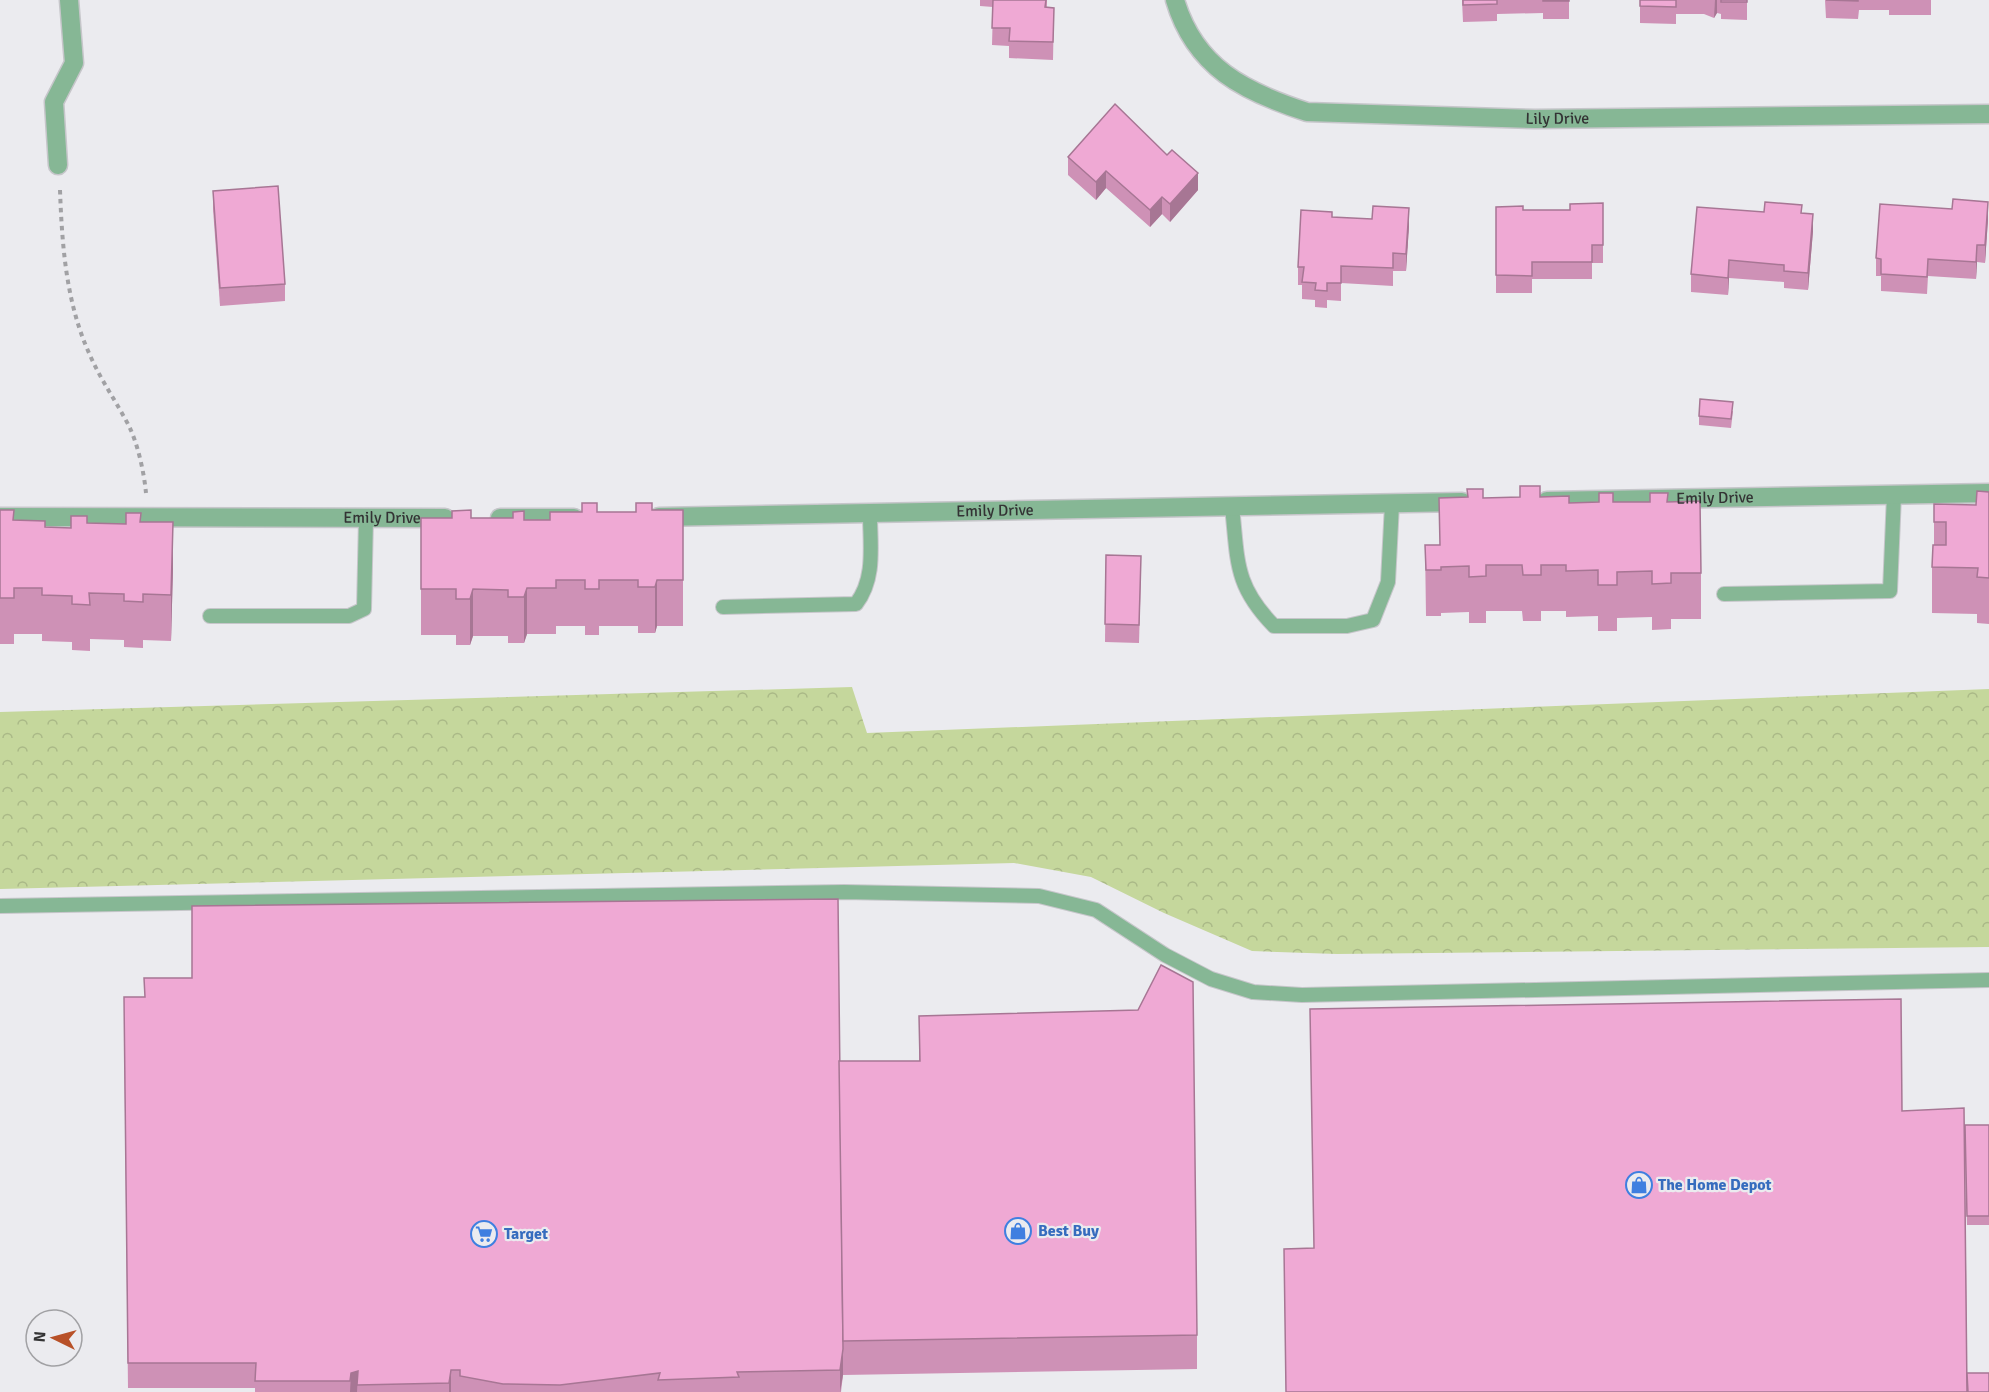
<svg xmlns="http://www.w3.org/2000/svg" width="1989" height="1392" font-family="Signika,sans-serif">
<style>
.forest{fill:url(#forest-crowns)}
.lines{fill:none;stroke-linecap:round;stroke-linejoin:round}
.lane-casing{stroke:#c6c6ca;stroke-width:16}
.street-casing{stroke:#c6c6ca;stroke-width:21}
.path{stroke:#a1a1a4;stroke-width:4;stroke-dasharray:4.5 4.5;stroke-linecap:butt}
.lane{stroke:#86b795;stroke-width:14}
.street{stroke:#86b795;stroke-width:18}
.wall{fill:#ce91b6}
.shaded-wall{fill:#a77694}
.building{fill:#efa9d4;stroke:#a77694;stroke-width:1.5}
.labels{text-anchor:middle;dominant-baseline:central;stroke-width:4.5;stroke-linejoin:round;paint-order:stroke}
.street-label{font-size:16px;fill:#333334;stroke:#ebebef}
.shop-label{font-size:16px;font-weight:bold;fill:#366cbe;stroke:#ebebef;text-anchor:start}
</style>
<defs>
<pattern id="forest-crowns" width="20" height="18" patternUnits="userSpaceOnUse" patternTransform="scale(1.5)"><rect width="20" height="18" fill="#c5d79c"/><path d="M2 6a3 3 0 1 1 6 0M12 15a3 3 0 1 1 6 0" fill="none" stroke="#aab987"/></pattern>
</defs>
<rect width="100%" height="100%" fill="#ebebef"/>
<polygon class="forest" points="852,687 867,733 1989,689 1989,947 1337,954 1252,951 1164,913 1091,877 1014,863 0,889 0,712"/>
<g class="lines">
<defs>
<g id="lane">
<path d="M1232,507C1238,561 1234,585 1274,626H1347L1373,620L1388,582L1392,504"/>
<polyline points="1724,594 1890,591 1894,495"/>
<path d="M723,607L856,604C876,578 870,545 870,514"/>
<polyline points="210,616 349,616 364,609 366,518"/>
<polyline points="0,906 844,892 1039,896 1096,910 1165,955 1211,979 1253,992 1302,995 1989,980"/>
</g>
<g id="street">
<path id="s1" d="M1175,0C1195,68 1245,92 1307,112L1535,119L1989,114"/>
<polyline points="58,165 54,102 74,63 69,0"/>
<path id="s2" d="M1547,501L1989,493"/>
<path id="s3" d="M0,517L445,518"/>
<path id="s4" d="M659,517L1462,502"/>
<polyline points="500,518 574,518"/>
</g>
</defs>
<use href="#lane" class="lane-casing"/>
<use href="#street" class="street-casing"/>
<path class="path" d="M60,190C62,245 66,302 89,353C100,379 116,401 129,426C138,445 144,472 146,493"/>
<use href="#lane" class="lane"/>
<use href="#street" class="street"/>
</g>
<g class="wall">
<polygon points="980,0 1047,0 1047,7 1054,8 1053,60 1009,58 1009,46 992,45 993,7 980,6"/>
<polygon points="1462,0 1569,0 1569,19 1543,19 1543,13 1497,14 1497,21 1463,22"/>
<polygon points="1640,0 1747,0 1747,20 1721,19 1721,14 1717,13 1714,18 1704,14 1676,14 1676,24 1640,23"/>
<polygon points="1825,0 1931,0 1931,15 1889,15 1889,10 1859,10 1858,19 1826,18"/>
<polygon points="1167,155 1198,190 1170,222 1162,214 1150,227 1106,188 1096,200 1068,175 1068,157"/>
<polygon points="213,191 285,284 285,301 220,306 213,209"/>
<polygon points="1603,203 1603,263 1592,263 1592,279 1532,279 1532,293 1496,293 1496,207 1523,210 1570,210"/>
<polygon points="1764,212 1802,213 1813,231 1808,290 1784,288 1784,282 1729,278 1728,295 1691,292 1691,274"/>
<polygon points="1332,217 1409,226 1406,271 1393,271 1393,286 1341,283 1341,301 1327,300 1327,308 1315,307 1315,300 1302,299 1302,285 1298,285 1298,267"/>
<polygon points="1988,219 1985,263 1977,262 1976,279 1928,276 1927,294 1881,291 1881,276 1876,276 1876,258"/>
<polygon points="1733,411 1731,428 1699,425 1699,416"/>
<polygon points="1989,492 1989,624 1977,623 1977,614 1932,613 1932,567 1934,545 1934,504 1976,505"/>
<polygon points="1540,497 1569,503 1668,502 1701,573 1701,619 1671,619 1671,629 1652,630 1652,617 1617,618 1617,631 1598,631 1598,616 1566,617 1566,611 1541,611 1541,621 1523,621 1522,611 1486,611 1486,623 1469,623 1469,612 1441,613 1441,616 1426,616 1425,545 1439,545 1483,498"/>
<polygon points="0,510 14,520 45,527 71,528 87,523 126,524 141,522 173,568 171,641 143,640 143,648 124,647 124,640 90,639 90,651 72,650 72,642 42,641 42,634 14,634 14,644 0,644"/>
<polygon points="652,510 683,510 683,626 657,626 655,633 638,633 638,626 599,626 599,635 585,635 585,626 556,626 556,634 527,634 524,643 508,643 508,636 473,636 470,645 456,645 456,635 421,635 421,518 471,518 550,520 582,512 636,512"/>
<polygon points="1106,555 1141,573 1139,643 1105,642"/>
<polygon points="919,1016 1197,1335 1197,1369 843,1375 841,1392 255,1392 255,1388 128,1388 124,1022 840,1061 919,1061"/>
<polygon points="1902,1111 1965,1125 1989,1125 1989,1225 1967,1225 1965,1147 1967,1373 1989,1392 1286,1392 1284,1249 1314,1248"/>
</g>
<g class="shaded-wall">
<polygon points="1715,0 1717,0 1717,13 1714,18"/>
<polygon points="1106,171 1106,188 1096,200 1096,182"/>
<polygon points="1198,173 1198,190 1170,222 1170,204"/>
<polygon points="1162,197 1162,214 1150,227 1150,210"/>
<polygon points="1988,202 1988,219 1985,263 1985,245"/>
<polygon points="1409,208 1409,226 1406,271 1406,254"/>
<polygon points="1813,214 1813,231 1808,290 1808,273"/>
<polygon points="1977,245 1977,262 1976,279 1976,262"/>
<polygon points="1729,260 1729,278 1728,295 1728,278"/>
<polygon points="173,522 173,568 171,641 171,595"/>
<polygon points="657,580 657,626 655,633 655,587"/>
<polygon points="527,588 527,634 524,643 524,597"/>
<polygon points="473,589 473,636 470,645 470,599"/>
<polygon points="843,1349 843,1375 840,1392 840,1370"/>
<polygon points="451,1370 451,1392 449,1392 449,1383"/>
<polygon points="358,1371 357,1392 350,1392 351,1373"/>
</g>
<g class="building">
<polygon points="993,0 1046,0 1045,7 1054,8 1053,42 1009,41 1010,28 992,28"/>
<polygon points="1463,0 1497,0 1497,4 1463,5"/>
<rect x="1543" y="0" width="26" height="1"/>
<polygon points="1640,0 1676,0 1676,7 1640,6"/>
<rect x="1721" y="0" width="26" height="2"/>
<polygon points="1826,0 1858,0 1858,1"/>
<polygon points="1115,104 1167,155 1172,150 1198,173 1170,204 1162,197 1150,210 1106,171 1096,182 1068,157"/>
<polygon points="278,186 285,284 220,288 213,191"/>
<polygon points="1953,199 1988,202 1985,245 1977,245 1976,262 1928,259 1927,277 1881,274 1881,259 1876,258 1880,204 1952,209"/>
<polygon points="1765,202 1802,205 1801,213 1813,214 1808,273 1784,271 1784,265 1729,260 1728,278 1691,274 1697,207 1764,212"/>
<polygon points="1603,203 1603,245 1592,245 1592,262 1532,262 1532,276 1496,275 1496,207 1523,206 1523,210 1570,210 1570,204"/>
<polygon points="1373,206 1409,208 1406,254 1393,253 1393,268 1341,266 1341,283 1327,283 1327,291 1315,290 1316,283 1302,282 1304,267 1298,267 1301,210 1332,212 1332,217 1372,219"/>
<polygon points="1700,399 1733,402 1731,419 1699,416"/>
<polygon points="1520,486 1540,486 1540,497 1569,496 1569,503 1599,502 1599,493 1613,493 1613,502 1650,502 1650,493 1668,493 1667,502 1700,501 1701,573 1671,573 1671,583 1652,584 1652,571 1617,572 1617,585 1598,585 1598,570 1566,571 1566,565 1541,565 1541,575 1523,575 1522,565 1486,565 1486,576 1469,577 1469,566 1441,567 1441,570 1426,570 1425,545 1440,545 1439,498 1468,497 1467,489 1483,489 1483,498 1520,497"/>
<polygon points="1977,491 1989,492 1989,578 1977,577 1978,568 1932,567 1933,545 1946,545 1946,522 1934,522 1934,504 1976,505"/>
<polygon points="582,503 597,503 597,512 636,512 636,503 652,503 652,510 683,510 683,580 657,580 655,587 638,587 638,580 599,580 599,589 585,589 585,580 556,580 556,588 527,588 524,597 508,597 508,590 473,589 470,599 456,599 456,589 421,589 421,518 452,518 452,511 471,510 471,518 513,518 513,512 524,511 524,520 550,520 550,512 582,512"/>
<polygon points="0,510 14,510 13,520 45,521 45,527 71,528 71,516 87,516 87,523 126,524 126,513 141,513 140,522 173,522 171,595 143,594 143,602 124,601 124,594 89,593 90,605 72,604 72,596 42,595 42,588 14,588 14,598 0,598"/>
<polygon points="1106,555 1141,556 1139,625 1105,624"/>
<polygon points="838,899 843,1349 840,1370 737,1372 739,1377 658,1380 660,1373 560,1385 503,1384 460,1376 460,1370 451,1370 449,1383 357,1385 358,1371 351,1373 350,1381 255,1381 256,1363 128,1363 124,997 145,997 144,978 192,978 192,906"/>
<polygon points="1161,965 1193,982 1197,1335 843,1341 839,1061 920,1061 919,1016 1138,1010"/>
<polygon points="1901,999 1902,1111 1964,1108 1967,1392 1286,1392 1284,1249 1314,1248 1310,1009"/>
<polygon points="1965,1125 1989,1125 1989,1216 1967,1216"/>
<polygon points="1967,1373 1989,1373 1989,1392 1968,1392"/>
</g>
<defs>
<symbol id="shop-ring" viewBox="-11 -11 22 22"><circle r="9.5" fill="#ebebef" stroke="#3f7fe0" stroke-width="1.5"/><path d="M-5-2.5h2.3a2.7 3.5 0 0 1 5.4 0H5L5.5 6h-11ZM-1.5-2.5h3a1.5 2.3 0 0 0-3 0Z" fill="#3f7fe0"/></symbol>
<symbol id="supermarket-ring" viewBox="-11 -11 22 22"><circle r="9.5" fill="#ebebef" stroke="#3f7fe0" stroke-width="1.5"/><path d="M-6-5.5h2.5l.6 2H6L4.5 2H-2.5L-4.4-4H-6ZM-1.5 3.2a1.3 1.3 0 1 0 .1 0ZM3 3.2a1.3 1.3 0 1 0 .1 0Z" fill="#3f7fe0"/></symbol>
</defs>
<g fill-rule="evenodd">
<use href="#shop-ring" x="1624" y="1170" width="30" height="30"/>
<use href="#shop-ring" x="1003" y="1216" width="30" height="30"/>
<use href="#supermarket-ring" x="469" y="1219" width="30" height="30"/>
</g>
<g class="labels">
<g class="street-label">
<text stroke="none"><textPath href="#s1" startOffset="432">Lily Drive</textPath></text>
<text stroke="none"><textPath href="#s2" startOffset="168">Emily Drive</textPath></text>
<text stroke="none"><textPath href="#s4" startOffset="336">Emily Drive</textPath></text>
<text stroke="none"><textPath href="#s3" startOffset="382">Emily Drive</textPath></text>
</g>
<g class="shop-label">
<text x="1658" y="1185">The Home Depot</text>
<text x="1038" y="1231">Best Buy</text>
<text x="504" y="1234">Target</text>
</g>
</g>
<g transform="translate(54 1338) rotate(275)"><circle r="28" fill="#ebebef" stroke="#a1a1a4" stroke-width="1.5"/>
<path d="M0-4.5L10 22L0 15L-10 22Z" fill="#b85128"/>
<text y="-9" font-size="16" font-weight="bold" text-anchor="middle" fill="#333334">N</text>
</g>
</svg>
